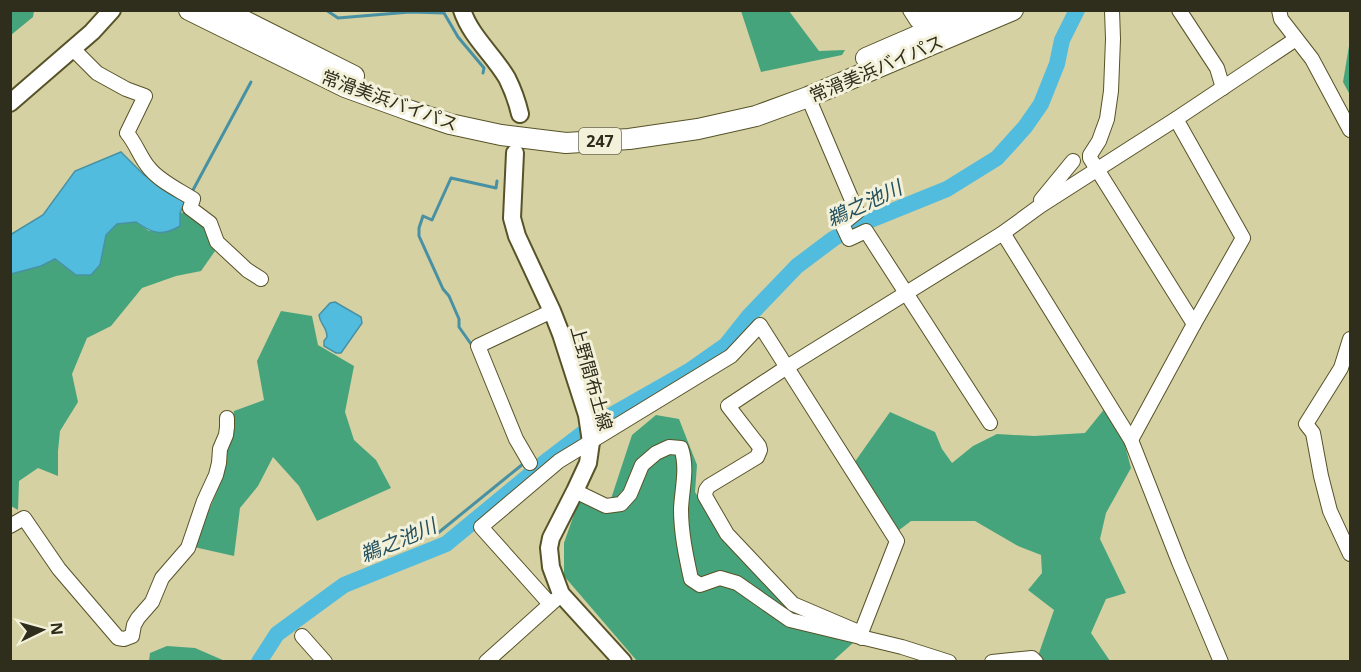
<svg xmlns="http://www.w3.org/2000/svg" width="1361" height="672" font-family="'Noto Sans','Noto Sans JP',sans-serif">
<style>
.forest{fill:#46a47c}
.water{fill:#52bcdf;stroke:#4891a4;stroke-width:1.5}
.lines{fill:none;stroke-linecap:round;stroke-linejoin:round}
.stream{stroke:#4891a4;stroke-width:3}
.river{stroke:#52bcdf;stroke-width:16}
.minor-casing{stroke:#575328;stroke-width:16}
.major-casing{stroke:#575328;stroke-width:20}
.highway-casing{stroke:#575328;stroke-width:22}
.minor{stroke:#fff;stroke-width:14}
.major{stroke:#fff;stroke-width:16}
.highway{stroke:#fff;stroke-width:20}
.labels{text-anchor:middle;dominant-baseline:central;stroke-width:6;stroke-linejoin:round;paint-order:stroke}
.shield{fill:#f3f1d9;stroke:#6a6854;stroke-width:1.5}
.shield-label{font-size:16px;font-weight:bold;fill:#2f2d1b}
.street-label{font-size:18px;fill:#2f2d1b;stroke:#f3f1d9}
.water-label{font-size:20px;font-style:italic;fill:#245160;stroke:#f3f1d9}
</style>
<rect width="100%" height="100%" fill="#d5d1a2"/>
<g class="forest">
<polygon points="11,10 34,11 33,17 11,35"/>
<polygon points="741,11 789,11 819,51 845,50 842,55 761,72"/>
<polygon points="1350,42 1350,95 1343,82 1349,46"/>
<polygon points="185,212 206,227 215,251 201,271 176,276 142,288 111,326 87,338 72,374 78,402 60,431 58,451 58,476 38,468 19,481 18,510 11,506 10,419 12,417 10,409 11,274 41,266 55,259 76,275 100,265 106,235 117,224 136,222 149,231 180,213"/>
<polygon points="281,311 312,316 318,345 354,366 345,412 354,440 376,460 391,488 317,521 299,486 273,457 258,486 240,508 234,556 194,547 221,481 234,411 264,400 257,361"/>
<polygon points="1106,407 1123,438 1131,468 1106,513 1100,539 1126,593 1106,599 1091,633 1110,661 1044,661 1038,656 1054,610 1028,590 1042,573 1041,555 1018,546 975,521 911,521 898,531 854,463 890,412 935,432 942,449 952,463 973,446 997,434 1034,436 1085,433"/>
<polygon points="656,415 679,419 697,465 695,492 724,539 789,610 854,642 833,661 637,661 564,576 564,543 579,500 606,514 632,435"/>
<polygon points="167,646 195,648 225,661 149,661 150,653"/>
</g>
<g class="water">
<path d="M121,152L144,175L185,202L180,213V226C162,237 152,233 136,222L117,224L106,235L100,265L91,275H76L55,259L41,266L11,274L10,235L43,215L75,171Z"/>
<path d="M335,302L361,317L362,323L341,353H336L324,346V341L327,337C327,326 320,325 319,315L330,303Z"/>
</g>
<g class="lines">
<g class="stream">
<polyline points="326,10 338,18 410,12 444,13 458,37 484,68 483,73"/>
<polyline points="193,190 251,82"/>
<polyline points="471,344 459,327 459,319 449,296 443,289 419,236 419,228 423,216 432,220 451,178 496,188 497,181"/>
<polyline points="438,533 523,464 521,460"/>
</g>
<g class="river">
<polyline points="596,424 689,371 726,345 749,316 797,266 833,239 853,227 947,189 997,158 1025,127 1041,104 1057,64 1062,40 1077,10"/>
<polyline points="259,662 277,634 344,585 446,544 549,459 583,433"/>
</g>
<defs>
<g id="minor">
<polyline points="910,10 917,21 941,10"/>
<polyline points="1112,10 1113,39 1111,91 1107,119 1099,141 1090,155 1090,158 1194,324"/>
<polyline points="1179,10 1217,68 1223,88"/>
<polyline points="1279,10 1281,19 1312,59 1350,130"/>
<path d="M73,49L97,73L126,89L145,96L127,133C137,145 140,158 150,169C161,182 179,190 193,199L190,208L210,223L217,242L247,270L261,279"/>
<polyline points="808,97 857,212 842,224 849,239 866,231 990,423"/>
<polyline points="1041,200 1073,161"/>
<polyline points="1003,233 1131,440 1179,562 1221,662"/>
<polyline points="1350,339 1341,368 1306,424 1313,433 1321,476 1330,511 1350,554"/>
<polyline points="1131,440 1194,324 1243,238 1176,119"/>
<polyline points="530,463 516,439 478,346 552,311"/>
<path d="M575,491L606,506L621,504L630,494L642,465L656,453L669,447L681,448C688,468 682,488 681,509C681,533 686,556 691,579L700,585L720,578L737,583L790,620L902,647L949,662"/>
<polyline points="10,526 24,518 59,569 118,638 124,639 132,636 134,625 138,618 152,602 162,578 188,548 204,501 216,475 219,463 220,449 226,435 227,427 227,418"/>
<polyline points="550,604 481,527 559,461 731,356 760,325 897,541 861,633 862,638"/>
<polyline points="861,633 793,604 727,534 705,496 706,490 709,486 757,457 760,450 759,446 728,406 787,367 1003,233 1040,206 1176,119 1296,39"/>
<polyline points="302,636 325,662"/>
<polyline points="486,662 555,600"/>
<polyline points="992,662 1032,658 1036,662"/>
</g>
<g id="major">
<path d="M462,10C471,37 493,54 507,78C513,90 517,101 520,114"/>
<polyline points="10,103 92,32 112,10"/>
<polyline points="515,153 512,218 517,236 552,311 561,334 587,415 591,442 588,463 575,491 551,538 549,548 551,567 561,594 623,662"/>
</g>
<g id="highway">
<polyline points="189,10 345,87 411,111 450,124 501,135 566,143 629,139 698,129 756,116 808,97 1013,10"/>
<polyline points="223,10 354,76"/>
<polyline points="866,58 977,10"/>
</g>
</defs>
<use href="#minor" class="minor-casing"/>
<use href="#major" class="major-casing"/>
<use href="#highway" class="highway-casing"/>
<use href="#minor" class="minor"/>
<use href="#major" class="major"/>
<use href="#highway" class="highway"/>
</g>
<g class="labels">
<rect class="shield" x="579" y="128" width="42" height="26" rx="4.5"/>
<g class="shield-label">
<text x="600" y="141">247</text>
</g>
<g class="street-label">
<text transform="translate(876 68) rotate(-23)">常滑美浜バイパス</text>
<text transform="translate(390 100) rotate(20)">常滑美浜バイパス</text>
<text transform="translate(592 378) rotate(74)">上野間布土線</text>
</g>
<g class="water-label">
<text transform="translate(864 203) rotate(-25)">鵜之池川</text>
<text transform="translate(398 540) rotate(-23)">鵜之池川</text>
</g>
</g>
<rect width="1361" height="672" fill="none" stroke="#2f2d1b" stroke-width="24"/>
<g transform="translate(42 630) rotate(85)" stroke="#f3f1d9" stroke-width="4.5" paint-order="stroke">
<path d="M0-4.5L10 22L0 15L-10 22Z" fill="#2f2d1b"/>
<text y="-9" font-size="16" font-weight="bold" text-anchor="middle" fill="#2f2d1b">N</text>
</g>
</svg>
